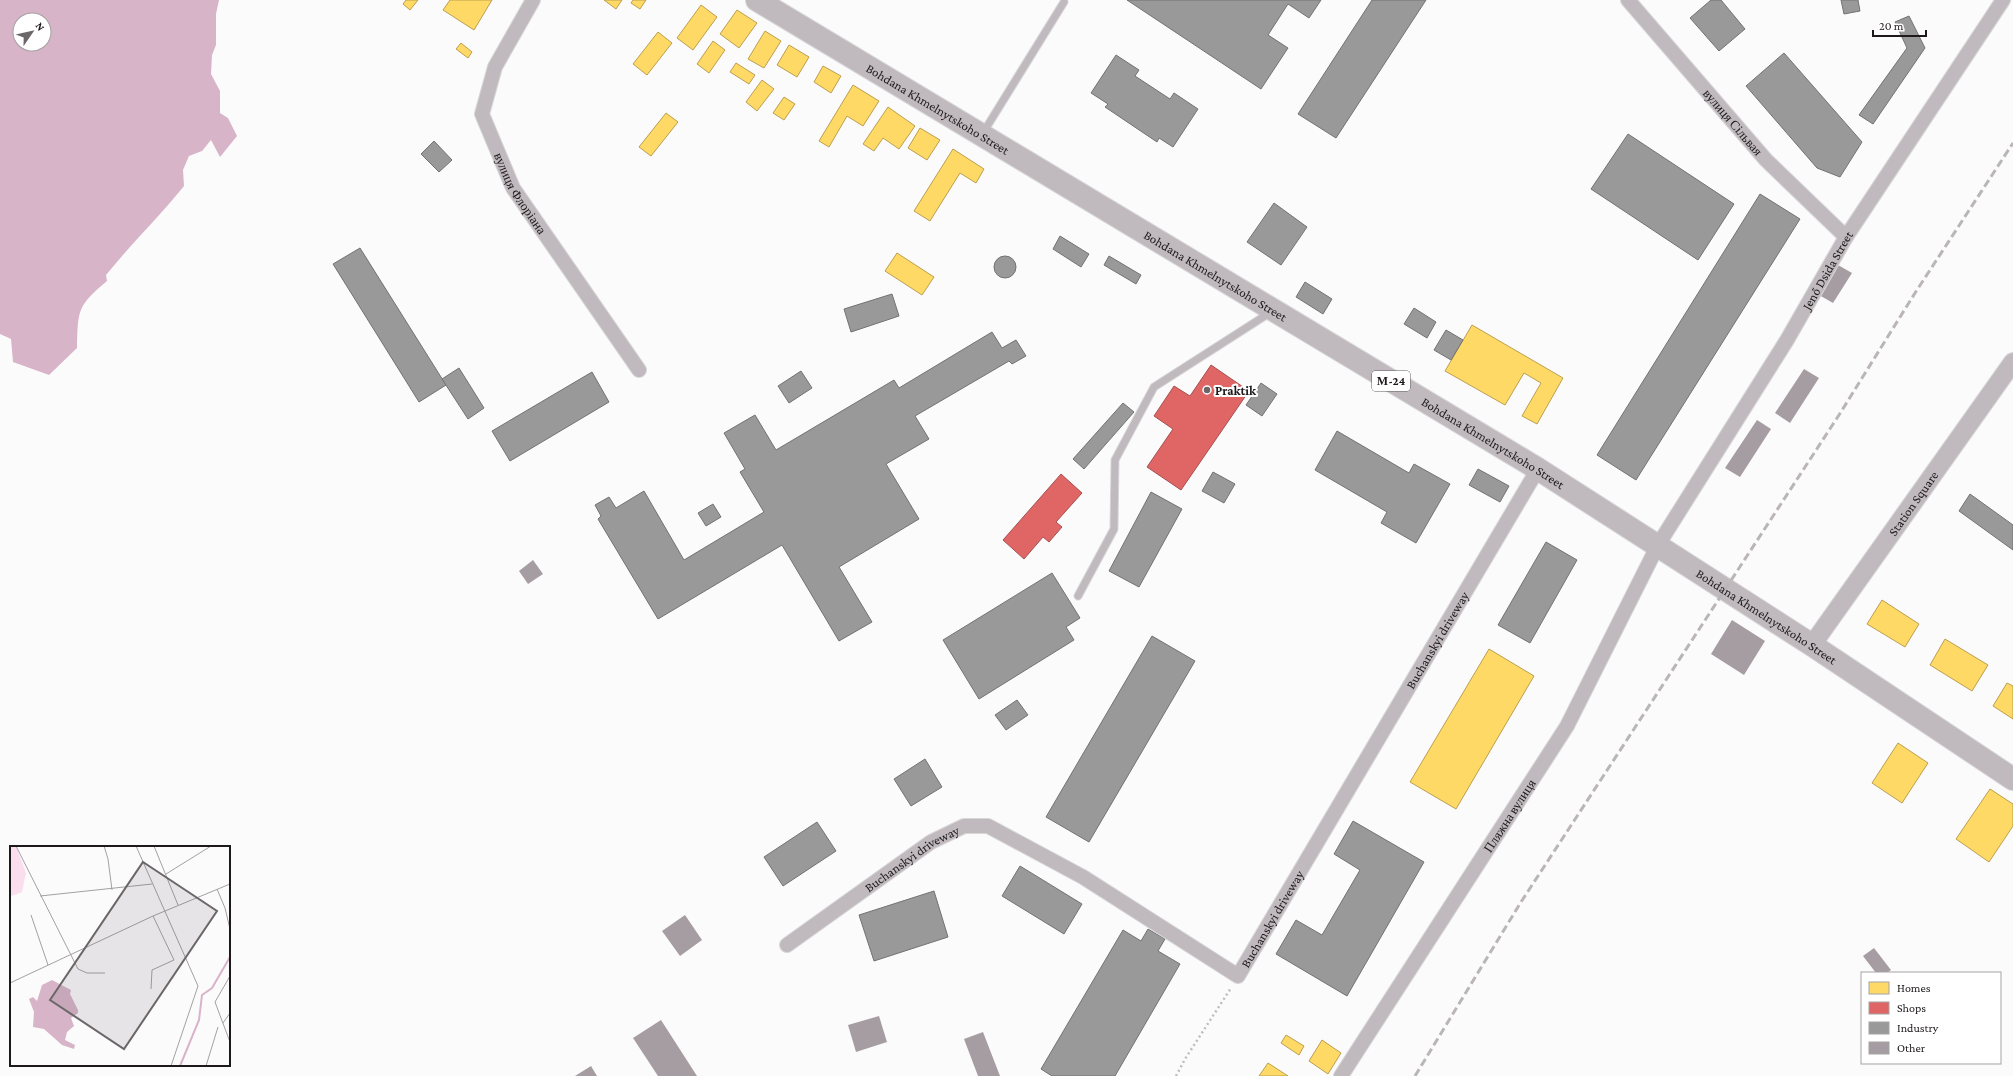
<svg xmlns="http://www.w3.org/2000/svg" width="2013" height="1076" font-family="'Crimson Pro',serif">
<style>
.water{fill:#d8b4c8;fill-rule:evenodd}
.homes{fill:#ffd966;stroke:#bb9f4f}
.shops{fill:#e06666;stroke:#a64f4f}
.industry{fill:#999;stroke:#747273}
.building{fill:#a69da2}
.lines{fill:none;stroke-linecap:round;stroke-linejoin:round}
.service-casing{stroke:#d8d7d8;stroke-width:9}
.minor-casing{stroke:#d8d7d8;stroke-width:16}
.tertiary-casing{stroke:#d8d7d8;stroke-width:20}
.trunk-casing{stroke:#d8d7d8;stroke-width:24}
.path{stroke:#c0bcbf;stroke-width:2.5;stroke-dasharray:2 3;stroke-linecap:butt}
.service{stroke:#c0babe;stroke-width:7}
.minor{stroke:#c0babe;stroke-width:14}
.tertiary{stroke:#c0babe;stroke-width:18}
.trunk{stroke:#c0babe;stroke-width:22}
.rail{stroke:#bab5b7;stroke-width:3;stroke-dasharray:8 4;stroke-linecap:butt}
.poi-dot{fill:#6b6769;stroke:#fff;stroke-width:1.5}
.labels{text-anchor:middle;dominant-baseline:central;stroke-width:4;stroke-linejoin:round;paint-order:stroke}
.shield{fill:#fff;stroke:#615d5f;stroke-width:1}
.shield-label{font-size:12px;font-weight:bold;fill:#1d181a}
.street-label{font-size:13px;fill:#1d181a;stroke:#fff}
.poi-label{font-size:13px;font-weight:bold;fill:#1d181a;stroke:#fff;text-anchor:start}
.inset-river{fill:none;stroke:#d8b4c8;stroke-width:2}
.inset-road{fill:none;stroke:#a3a0a2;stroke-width:1}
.view{fill:#6b6769;fill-opacity:0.15;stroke:#6b6769;stroke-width:2}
.inset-edge{fill:none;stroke:#1d181a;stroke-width:2}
</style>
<rect width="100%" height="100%" fill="#fcfbfc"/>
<path class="water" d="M0,0H219L216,14V45L212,55L211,74L220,91V113L228,118L237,136L220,157L211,140L202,151L189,156L183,170L184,186C159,217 131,244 106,275L107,281C77,306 78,310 77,348L49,375L13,362L11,339L0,334ZM20,20H44V44H20Z"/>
<g class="homes">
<polygon points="406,0 418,0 410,10 403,4"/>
<polygon points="450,0 492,0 474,30 443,10"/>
<polygon points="604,0 622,0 616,9"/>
<polygon points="633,0 646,0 640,9 631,3"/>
<polygon points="701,5 717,17 693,50 677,38"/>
<polygon points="737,10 757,23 739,48 720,34"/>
<polygon points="765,31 781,41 764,68 748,59"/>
<polygon points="658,32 672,43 647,75 633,64"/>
<polygon points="713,41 725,50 709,73 697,64"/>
<polygon points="461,43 472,52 468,58 456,49"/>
<polygon points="789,45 809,57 797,77 777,65"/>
<polygon points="736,63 755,75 749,84 730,72"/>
<polygon points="823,66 841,76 831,93 814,82"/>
<polygon points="762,80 774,89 757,111 746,102"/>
<polygon points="853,85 879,101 863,126 847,116 829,147 819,141"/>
<polygon points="784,97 795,104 784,120 773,113"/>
<polygon points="888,107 915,126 899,149 883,138 874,151 863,144"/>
<polygon points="666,113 678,122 651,156 639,147"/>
<polygon points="920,128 940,140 927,160 908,148"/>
<polygon points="953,149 984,169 976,183 960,173 930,221 914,211"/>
<polygon points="897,253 934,277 922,295 885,271"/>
<polygon points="1472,325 1563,378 1537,424 1522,416 1541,383 1524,373 1505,405 1445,371"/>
<polygon points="1882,600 1919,624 1905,647 1867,624"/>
<polygon points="1945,639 1988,665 1972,691 1930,665"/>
<polygon points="1489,649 1534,676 1456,809 1410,782"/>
<polygon points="2007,683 2013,686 2013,719 1993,706"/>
<polygon points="1898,743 1928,763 1902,803 1872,783"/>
<polygon points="1990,789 2013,804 2013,826 1989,862 1956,839"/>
<polygon points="1286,1035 1304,1046 1299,1055 1281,1043"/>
<polygon points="1322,1040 1341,1053 1328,1074 1309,1061"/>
<polygon points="1268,1063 1288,1076 1259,1076"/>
</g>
<g class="shops">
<polygon points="1211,365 1249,391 1181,490 1147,467 1173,429 1154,416 1174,386 1190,396"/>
<polygon points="1061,474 1082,493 1056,522 1062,527 1049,542 1043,537 1024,559 1003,540"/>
</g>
<g class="industry">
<polygon points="1127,0 1321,0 1309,18 1288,4 1268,35 1288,48 1261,89"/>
<polygon points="1372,0 1426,0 1336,138 1298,114"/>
<polygon points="1711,0 1721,0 1745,29 1719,51 1690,18"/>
<polygon points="1841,0 1858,0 1860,11 1844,14"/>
<polygon points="1909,16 1925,48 1873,124 1859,115 1907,48 1895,22"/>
<polygon points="1784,53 1862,142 1840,177 1817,168 1746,86"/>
<polygon points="1116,55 1139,70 1135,76 1170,99 1174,93 1198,109 1173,147 1159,138 1157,142 1105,107 1108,104 1091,93"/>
<polygon points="1628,134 1734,204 1698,260 1591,189"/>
<polygon points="434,141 452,160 439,172 421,154"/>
<polygon points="1760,194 1800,219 1636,480 1597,455"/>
<polygon points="1274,203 1307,227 1281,265 1247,242"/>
<polygon points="1060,236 1089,254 1081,267 1053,249"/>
<polygon points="360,248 446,385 419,402 333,264"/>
<circle cx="1005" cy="267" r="11"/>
<polygon points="1109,256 1141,275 1136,284 1104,265"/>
<polygon points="1305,282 1332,299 1323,314 1296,297"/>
<polygon points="892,294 899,316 851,332 844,309"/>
<polygon points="1414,308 1436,322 1427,338 1404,324"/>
<polygon points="1446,330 1463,340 1451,360 1434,350"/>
<polygon points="992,332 1002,348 1016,340 1026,356 1012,364 1009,361 915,416 929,439 886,464 919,519 839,567 872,622 839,641 782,545 658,619 598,519 601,516 595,505 609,497 616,508 644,491 684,560 764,512 740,472 745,469 724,433 755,415 776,450 894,380 899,388"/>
<polygon points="459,368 484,408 468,419 442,379"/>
<polygon points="801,371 812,388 789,403 778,386"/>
<polygon points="592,372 609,402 510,461 492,431"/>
<polygon points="1261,383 1277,394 1262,416 1246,405"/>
<polygon points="1123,403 1134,412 1084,469 1073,459"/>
<polygon points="1337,431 1409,473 1414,464 1450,484 1416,543 1381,523 1387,512 1315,470"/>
<polygon points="1478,469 1509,486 1500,502 1469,485"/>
<polygon points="1213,472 1235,484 1224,503 1202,491"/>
<polygon points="1151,492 1182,509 1139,587 1109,571"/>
<polygon points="1970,494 2013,525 2013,550 1959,511"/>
<polygon points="713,504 721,517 706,526 698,513"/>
<polygon points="1546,542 1577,560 1530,643 1498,625"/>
<polygon points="1052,573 1080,618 1066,627 1074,640 979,699 943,640"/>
<polygon points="1152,636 1195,661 1089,842 1046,817"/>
<polygon points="1017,700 1028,715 1006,730 995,715"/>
<polygon points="925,759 942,787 911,806 894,779"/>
<polygon points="1353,821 1424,862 1347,996 1276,954 1296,920 1322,935 1360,870 1334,854"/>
<polygon points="817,822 836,851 783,886 764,857"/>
<polygon points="1020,866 1082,904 1064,934 1002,896"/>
<polygon points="934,891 948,937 874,961 859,915"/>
<polygon points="1148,929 1165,939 1158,951 1180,964 1115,1076 1052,1076 1041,1069 1123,930 1141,941"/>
</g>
<g class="building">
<polygon points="1838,265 1852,273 1833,303 1819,295"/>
<polygon points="1804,369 1819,378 1790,423 1775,413"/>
<polygon points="1757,420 1771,429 1740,477 1725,468"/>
<polygon points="533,560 543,574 528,584 519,571"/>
<polygon points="1732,620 1765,641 1744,675 1711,654"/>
<polygon points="685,915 702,940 680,956 662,931"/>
<polygon points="1874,948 1891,970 1887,973 1876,973 1863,956"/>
<polygon points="879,1016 887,1042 856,1052 848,1025"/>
<polygon points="661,1020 697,1076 658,1076 633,1038"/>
<polygon points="983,1032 1000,1076 978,1076 964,1039"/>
<polygon points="591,1066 597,1076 575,1076"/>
</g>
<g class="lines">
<defs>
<g id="service">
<polyline points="983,133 1064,2"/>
<polyline points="1078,596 1114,529 1115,460 1154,387 1271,312"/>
</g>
<g id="minor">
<path id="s1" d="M533,0L495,67L482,114L513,188L639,370"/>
<path id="s2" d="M1628,0L1766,160L1846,237"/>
<path id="s3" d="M787,945L931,842L964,826H988L1083,877L1238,976L1538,469"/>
<path id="s4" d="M1341,1076L1567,726L1658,545L1787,340L1846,237L2003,0"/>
</g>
<g id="tertiary">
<path id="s5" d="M1812,645L2013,362"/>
</g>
<g id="trunk">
<path id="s6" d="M757,0L1538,469L1812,645L2013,779"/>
</g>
</defs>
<use href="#service" class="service-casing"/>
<use href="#minor" class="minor-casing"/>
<use href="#tertiary" class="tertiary-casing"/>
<use href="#trunk" class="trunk-casing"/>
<polyline class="path" points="1176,1076 1185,1059 1231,988"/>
<use href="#service" class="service"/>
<use href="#minor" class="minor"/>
<use href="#tertiary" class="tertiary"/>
<use href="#trunk" class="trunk"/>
<polyline class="rail" points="1415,1076 1521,902 1839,415 1915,293 2013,143"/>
</g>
<circle class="poi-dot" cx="1207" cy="390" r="4"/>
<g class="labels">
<rect class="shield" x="1372" y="371" width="38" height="20" rx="3"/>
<g class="shield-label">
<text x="1391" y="381">М-24</text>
</g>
<g class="street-label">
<text stroke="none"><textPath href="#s6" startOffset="211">Bohdana Khmelnytskoho Street</textPath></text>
<text stroke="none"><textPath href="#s2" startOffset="161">вулиця Сільвая</textPath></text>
<text stroke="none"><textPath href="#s1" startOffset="214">вулиця Флоріана</textPath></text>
<text stroke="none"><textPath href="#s4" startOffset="942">Jenő Dsida Street</textPath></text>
<text stroke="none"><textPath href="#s6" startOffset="535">Bohdana Khmelnytskoho Street</textPath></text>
<text stroke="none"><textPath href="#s6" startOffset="859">Bohdana Khmelnytskoho Street</textPath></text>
<text stroke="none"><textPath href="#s5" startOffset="174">Station Square</textPath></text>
<text stroke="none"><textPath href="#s6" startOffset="1183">Bohdana Khmelnytskoho Street</textPath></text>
<text stroke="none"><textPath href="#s3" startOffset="920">Buchanskyi driveway</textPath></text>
<text stroke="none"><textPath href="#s4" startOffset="310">Пляжна вулиця</textPath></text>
<text stroke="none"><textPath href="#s3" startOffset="152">Buchanskyi driveway</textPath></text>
<text stroke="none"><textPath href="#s3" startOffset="596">Buchanskyi driveway</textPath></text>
</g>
<g class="poi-label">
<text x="1215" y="390">Praktik</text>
</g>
</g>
<g transform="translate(10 846)">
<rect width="220" height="220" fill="#fcfbfc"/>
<path d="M0,0H6L16,27L12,46L5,49L0,50Z" fill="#fbdeee"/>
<path d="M42,134L61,144L60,148L68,164V167L61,172L64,180L57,186L55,194L65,199L64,203L52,199L34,183L23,181L24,166L19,153L23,151L27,155L32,139Z" fill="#d8b4c8"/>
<path class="inset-river" d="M170,220L189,174L192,149L202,142L220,111"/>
<path class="inset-road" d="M6,0L68,123L77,127H95M94,0L98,13L102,44M126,0L188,140L161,220M144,0L168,59M156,28L201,0M207,43L215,62L220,83M30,50L142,38M21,69L38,119M220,130L205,156L220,196M0,137L143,70L220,38M141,143L142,124L164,114L143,70M213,177L220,167M196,220L208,181"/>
<path class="view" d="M133,16L207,65L114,203L40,154Z"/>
<rect width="220" height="220" class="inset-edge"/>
</g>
<rect x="1861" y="972" width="140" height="92" fill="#ffffff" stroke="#a5a3a3"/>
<rect x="1869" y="982" width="20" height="12" fill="#ffd966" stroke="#a5a3a3"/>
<text x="1897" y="992" font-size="12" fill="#1d181a">Homes</text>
<rect x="1869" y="1002" width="20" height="12" fill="#e06666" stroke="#a5a3a3"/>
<text x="1897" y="1012" font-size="12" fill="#1d181a">Shops</text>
<rect x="1869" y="1022" width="20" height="12" fill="#999999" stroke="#a5a3a3"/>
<text x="1897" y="1032" font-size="12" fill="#1d181a">Industry</text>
<rect x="1869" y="1042" width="20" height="12" fill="#a69da2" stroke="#a5a3a3"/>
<text x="1897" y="1052" font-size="12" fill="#1d181a">Other</text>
<g transform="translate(32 32) rotate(56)"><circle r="19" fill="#ffffff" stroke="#a5a3a3"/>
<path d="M0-3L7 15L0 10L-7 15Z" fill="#6b6769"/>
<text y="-6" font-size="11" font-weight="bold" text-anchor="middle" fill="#1d181a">N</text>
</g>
<path d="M1873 30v6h53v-6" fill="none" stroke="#1d181a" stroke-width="2"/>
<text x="1879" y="30" font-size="12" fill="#1d181a" stroke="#ffffff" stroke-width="3" paint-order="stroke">20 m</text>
</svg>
